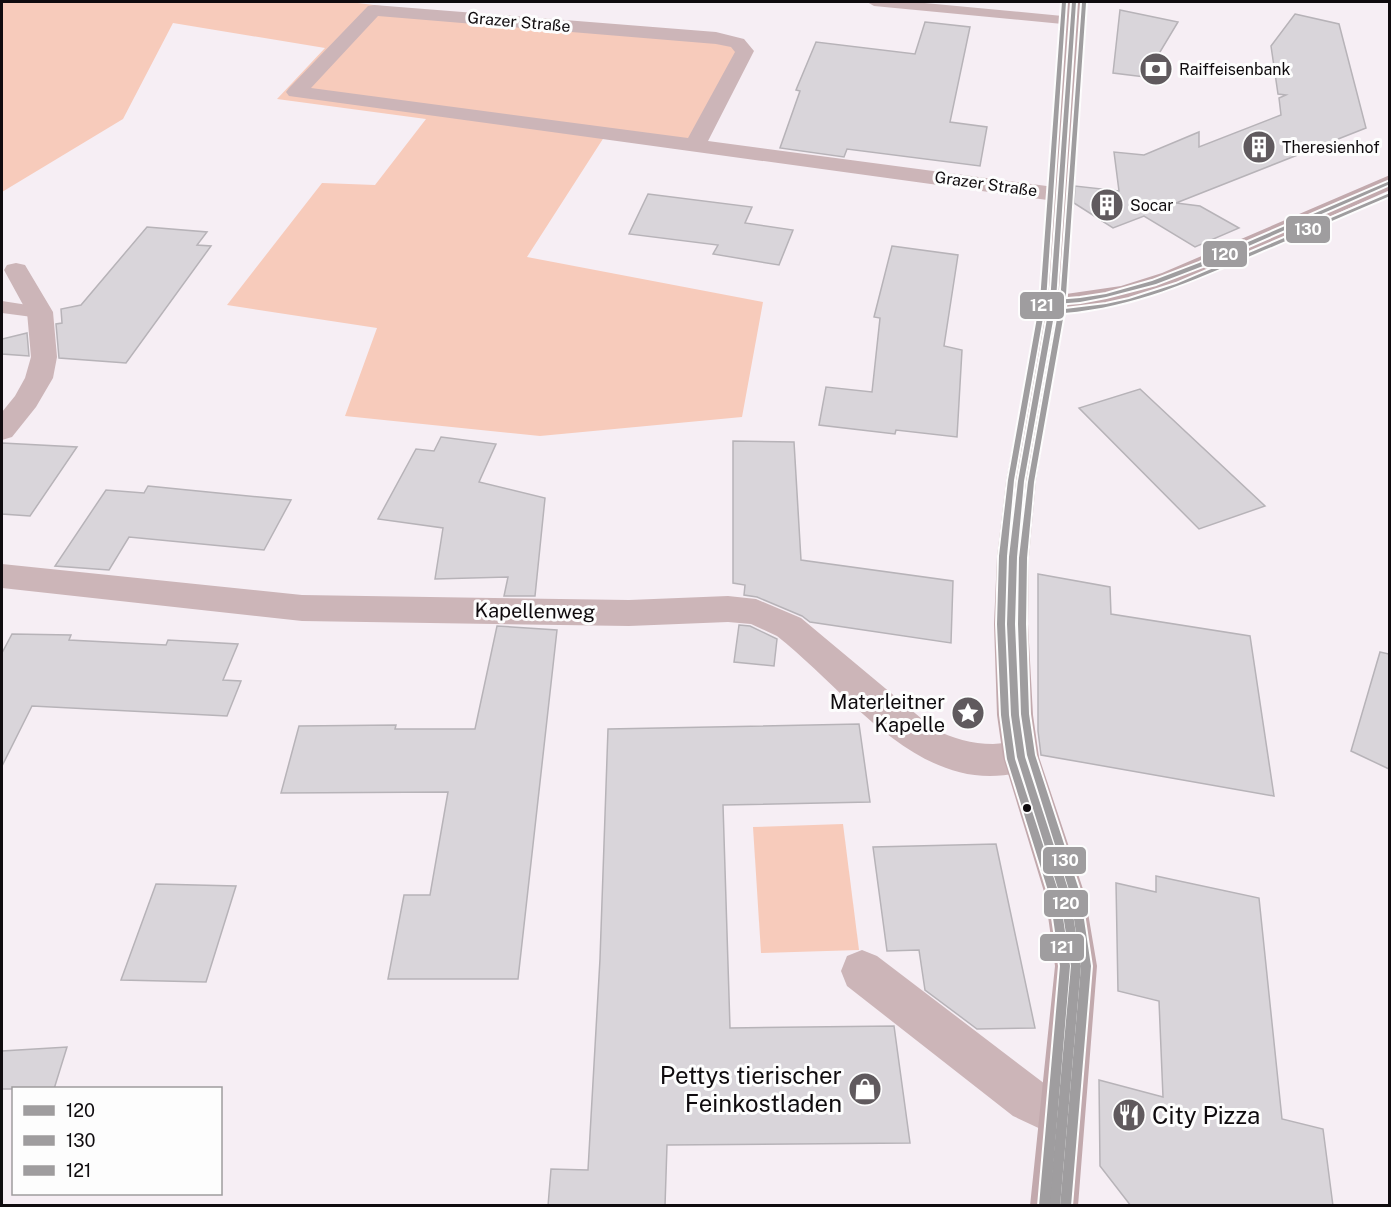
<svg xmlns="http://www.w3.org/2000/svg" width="1391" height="1207" font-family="'Public Sans',sans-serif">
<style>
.green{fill:#f7cbbb}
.building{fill:#d9d5da;stroke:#b7b3b8;stroke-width:1.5}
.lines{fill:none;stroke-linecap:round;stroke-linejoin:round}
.service{fill:#ccb5b8;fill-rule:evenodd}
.minor{fill:#ccb5b8;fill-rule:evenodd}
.secondary{fill:#c2a9ad;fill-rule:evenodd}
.bus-1-casing{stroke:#fdfdfd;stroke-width:4}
.bus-2-casing{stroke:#fdfdfd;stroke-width:4}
.bus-3-casing{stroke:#fdfdfd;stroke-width:4}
.bus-1{fill:#9f9d9f;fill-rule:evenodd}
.bus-2{fill:#9f9d9f;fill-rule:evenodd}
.bus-3{fill:#9f9d9f;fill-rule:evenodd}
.bus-dot{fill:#0f0b0e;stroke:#fdfdfd;stroke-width:2}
.labels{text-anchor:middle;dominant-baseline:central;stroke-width:6;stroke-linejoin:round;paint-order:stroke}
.far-street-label{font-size:16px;fill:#0f0b0e;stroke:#fdfdfd}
.far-poi-label{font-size:16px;fill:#0f0b0e;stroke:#fdfdfd;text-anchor:start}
.street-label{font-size:20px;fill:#0f0b0e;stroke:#fdfdfd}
.poi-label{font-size:20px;fill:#0f0b0e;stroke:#fdfdfd;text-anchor:end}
.near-poi-label{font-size:24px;fill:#0f0b0e;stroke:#fdfdfd;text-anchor:end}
.line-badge{stroke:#fdfdfd;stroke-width:2}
.badge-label{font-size:16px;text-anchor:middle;font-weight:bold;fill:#fff}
</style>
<rect width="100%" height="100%" fill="#f6eef4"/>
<g class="green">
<polygon points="2,2 350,2 484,19 732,45 738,52 690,141 608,131 527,257 763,302 742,417 540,436 345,416 377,328 227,305 322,183 375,185 426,119 277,99 325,48 173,23 123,119 2,192"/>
<polygon points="843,824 859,950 761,953 753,827"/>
</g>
<g class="building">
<polygon points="1120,10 1178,22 1145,77 1113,73"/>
<polygon points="1295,14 1339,24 1366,128 1176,203 1200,206 1239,228 1195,247 1144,216 1113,228 1074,203 1075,186 1119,191 1114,152 1144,155 1199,132 1199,147 1281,115 1279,98 1286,95 1278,94 1271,46"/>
<polygon points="925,22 970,27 950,122 987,127 980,166 847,149 844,157 780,148 800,91 796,90 816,42 915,54"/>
<polygon points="648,194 752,207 745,223 793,230 779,265 713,254 718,245 629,234"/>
<polygon points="147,227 207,232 197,245 211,246 126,363 59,358 56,324 62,323 61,309 81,305"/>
<polygon points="892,246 958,255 944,346 962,350 957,437 896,430 895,434 819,425 826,387 872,392 880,318 874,317"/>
<polygon points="27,333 29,356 2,354 2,339"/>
<polygon points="1140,389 1265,506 1199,529 1079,408"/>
<polygon points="441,437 496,444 479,482 545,498 535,596 504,596 508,577 435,579 443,528 378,519 416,449 434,451"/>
<polygon points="733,441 794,442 801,560 953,581 951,643 810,622 802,616 757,597 744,595 745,585 733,583"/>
<polygon points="2,443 77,447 30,516 2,514"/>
<polygon points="148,486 218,493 291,500 264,550 129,537 109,570 55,566 106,490 144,493"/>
<polygon points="1038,574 1110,587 1111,614 1250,636 1274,796 1041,755 1038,731"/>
<polygon points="739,625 750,626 777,639 774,666 734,662"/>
<polygon points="497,626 557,630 518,979 388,979 404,895 430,895 448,792 281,793 299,726 396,725 395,729 475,729"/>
<polygon points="12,634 71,635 69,640 166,645 168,640 238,644 223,680 241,681 227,716 32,706 2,766 2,653"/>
<polygon points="1380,652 1389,654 1389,769 1351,751"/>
<polygon points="859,724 870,802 723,805 730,1028 894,1026 910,1143 667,1145 665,1206 548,1206 551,1169 588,1170 600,959 608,729"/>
<polygon points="996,844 1035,1028 977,1029 925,990 919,950 887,951 873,847"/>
<polygon points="1156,876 1259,898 1282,1119 1323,1129 1333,1206 1131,1206 1100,1166 1099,1080 1163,1097 1159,1001 1118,991 1116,883 1156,892"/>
<polygon points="156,884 236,886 206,982 121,980"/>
<polygon points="67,1047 54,1089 2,1089 2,1051"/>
</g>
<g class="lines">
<g class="service">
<polygon points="867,2 914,2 1073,17 1080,21 1073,25 874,6"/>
<polygon points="2,301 47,308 50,312 47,316 40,318 2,313"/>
</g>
<g class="minor">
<path d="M374,5L716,32L744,39L754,51L708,141L1062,188L1070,190L1073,195L1070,200L1062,202L289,96L286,92L289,88L368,6ZM378,16L716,44L731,47L735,52L688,138L311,88Z"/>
<polygon points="16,263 25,265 53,312 57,357 53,378 36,407 12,437 2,440 2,412 15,396 25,378 31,357 27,312 4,270 7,265"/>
<path d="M2,564L302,595L629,600L728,596L756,599L801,618L934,729C952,738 972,744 993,744C1009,743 1018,740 1034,746L1039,757L1034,768C926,807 851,694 777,636L751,624L728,622L629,626L302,621L2,588Z"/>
<polygon points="862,950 877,956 1045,1084 1078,1100 1085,1116 1078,1132 1062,1139 1013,1116 847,986 841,971 847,956"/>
</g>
<polygon class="secondary" points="1066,2 1083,2 1066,294 1121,286 1162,273 1390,175 1390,190 1180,283 1126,300 1064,309 1036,481 1029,557 1028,624 1033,715 1039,757 1085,895 1097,966 1078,1206 1030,1206 1055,966 1045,895 1003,757 997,715 994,624 997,557 1006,481 1040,302"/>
<defs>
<polygon id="bus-1" points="1072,2 1076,2 1056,300 1080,298 1106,294 1152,281 1199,263 1390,181 1390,184 1203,266 1156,284 1106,297 1080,302 1056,304 1024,481 1017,557 1015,624 1019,715 1025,757 1070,895 1081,966 1060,1206 1049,1206 1071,966 1060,895 1017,757 1011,715 1007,624 1009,557 1018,481 1050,302"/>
<path id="bus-2" d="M1084,2L1086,3L1065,309L1106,304L1129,299L1176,284L1390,193V196C1345,215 1300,235 1255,254C1191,281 1135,307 1064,313L1034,482L1027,558L1026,624L1029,714L1035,755L1080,893L1091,966L1071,1206H1060L1081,966L1070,893L1027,755L1021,714L1018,624L1019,558L1028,482L1058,313L1053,314L1050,312L1051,311L1059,310L1060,303L1082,3Z"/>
<polygon id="bus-3" points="1062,2 1066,2 1046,301 1014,480 1007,556 1005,624 1009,715 1015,759 1060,897 1070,966 1050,1205 1039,1206 1060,966 1050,897 1007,759 1001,715 997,624 999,556 1008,480 1040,301"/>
</defs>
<use href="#bus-1" class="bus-1-casing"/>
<use href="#bus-2" class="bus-2-casing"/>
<use href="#bus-3" class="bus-3-casing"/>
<use href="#bus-1" class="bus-1"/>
<use href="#bus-2" class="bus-2"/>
<use href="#bus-3" class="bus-3"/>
</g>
<defs>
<symbol id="bank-disc" viewBox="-11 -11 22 22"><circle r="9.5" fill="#605a5e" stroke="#fdfdfd"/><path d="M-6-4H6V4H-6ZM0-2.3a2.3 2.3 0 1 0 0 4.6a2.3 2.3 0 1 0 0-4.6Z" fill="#fff"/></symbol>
<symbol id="building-disc" viewBox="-11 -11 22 22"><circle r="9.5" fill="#605a5e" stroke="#fdfdfd"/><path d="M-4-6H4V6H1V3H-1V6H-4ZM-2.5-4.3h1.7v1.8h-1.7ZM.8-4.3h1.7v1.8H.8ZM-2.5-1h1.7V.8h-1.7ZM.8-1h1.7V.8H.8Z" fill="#fff"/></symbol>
<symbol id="sight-disc" viewBox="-11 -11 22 22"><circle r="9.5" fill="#605a5e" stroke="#fdfdfd"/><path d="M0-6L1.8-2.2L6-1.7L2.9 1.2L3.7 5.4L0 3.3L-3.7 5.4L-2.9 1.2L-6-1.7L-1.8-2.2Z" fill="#fff"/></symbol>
<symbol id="shop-disc" viewBox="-11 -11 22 22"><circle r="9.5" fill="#605a5e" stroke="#fdfdfd"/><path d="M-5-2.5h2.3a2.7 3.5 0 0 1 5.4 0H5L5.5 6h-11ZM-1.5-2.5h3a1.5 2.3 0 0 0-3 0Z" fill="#fff"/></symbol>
<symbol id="restaurant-disc" viewBox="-11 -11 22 22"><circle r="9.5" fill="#605a5e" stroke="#fdfdfd"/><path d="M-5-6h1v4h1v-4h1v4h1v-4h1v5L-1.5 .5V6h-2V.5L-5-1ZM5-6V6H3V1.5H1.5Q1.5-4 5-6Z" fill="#fff"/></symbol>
</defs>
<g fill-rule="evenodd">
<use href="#bank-disc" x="1137" y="50" width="38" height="38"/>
<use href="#building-disc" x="1240" y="128" width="38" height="38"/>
<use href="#building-disc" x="1088" y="186" width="38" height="38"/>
<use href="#sight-disc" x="949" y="694" width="38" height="38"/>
<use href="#shop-disc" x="846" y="1070" width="38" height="38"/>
<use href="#restaurant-disc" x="1110" y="1096" width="38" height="38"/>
</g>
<circle class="bus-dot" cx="1027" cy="808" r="5"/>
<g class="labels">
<g class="far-street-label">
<text transform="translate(519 22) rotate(5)">Grazer Straße</text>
<text transform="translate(986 184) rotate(8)">Grazer Straße</text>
</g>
<g class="far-poi-label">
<text x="1179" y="69">Raiffeisenbank</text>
<text x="1282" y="147">Theresienhof</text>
<text x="1130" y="205">Socar</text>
</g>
<g class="street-label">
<text transform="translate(535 611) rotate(1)">Kapellenweg</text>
</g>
<g class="poi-label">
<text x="945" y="702">Materleitner<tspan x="945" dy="23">Kapelle</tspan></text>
</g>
<g class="near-poi-label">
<text x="842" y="1075">Pettys tierischer<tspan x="842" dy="28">Feinkostladen</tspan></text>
<text x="1152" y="1115" text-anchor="start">City Pizza</text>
</g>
</g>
<g class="line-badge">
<rect x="1285" y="215" width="46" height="29" rx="6" fill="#9f9d9f"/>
<rect x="1202" y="240" width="46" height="28" rx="6" fill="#9f9d9f"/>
<rect x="1019" y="291" width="46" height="29" rx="6" fill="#9f9d9f"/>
<rect x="1042" y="846" width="45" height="29" rx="6" fill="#9f9d9f"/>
<rect x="1043" y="889" width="46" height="29" rx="6" fill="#9f9d9f"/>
<rect x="1039" y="933" width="46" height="29" rx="6" fill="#9f9d9f"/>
</g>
<g class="badge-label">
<text x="1308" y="235">130</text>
<text x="1225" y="260">120</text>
<text x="1042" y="311">121</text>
<text x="1065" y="866">130</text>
<text x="1066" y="909">120</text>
<text x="1062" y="953">121</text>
</g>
<rect width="1391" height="1207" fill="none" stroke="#0f0b0e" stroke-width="6"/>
<rect x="12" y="1087" width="210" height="108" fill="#fdfdfd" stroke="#9e9c9d" stroke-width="1.5"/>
<rect x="24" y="1106" width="30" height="9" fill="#9f9d9f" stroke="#9e9c9d" stroke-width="1.5"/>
<text x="66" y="1117" font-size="18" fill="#0f0b0e">120</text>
<rect x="24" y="1136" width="30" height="9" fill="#9f9d9f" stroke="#9e9c9d" stroke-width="1.5"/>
<text x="66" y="1147" font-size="18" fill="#0f0b0e">130</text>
<rect x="24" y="1166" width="30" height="9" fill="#9f9d9f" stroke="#9e9c9d" stroke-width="1.5"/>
<text x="66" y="1177" font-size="18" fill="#0f0b0e">121</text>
</svg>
